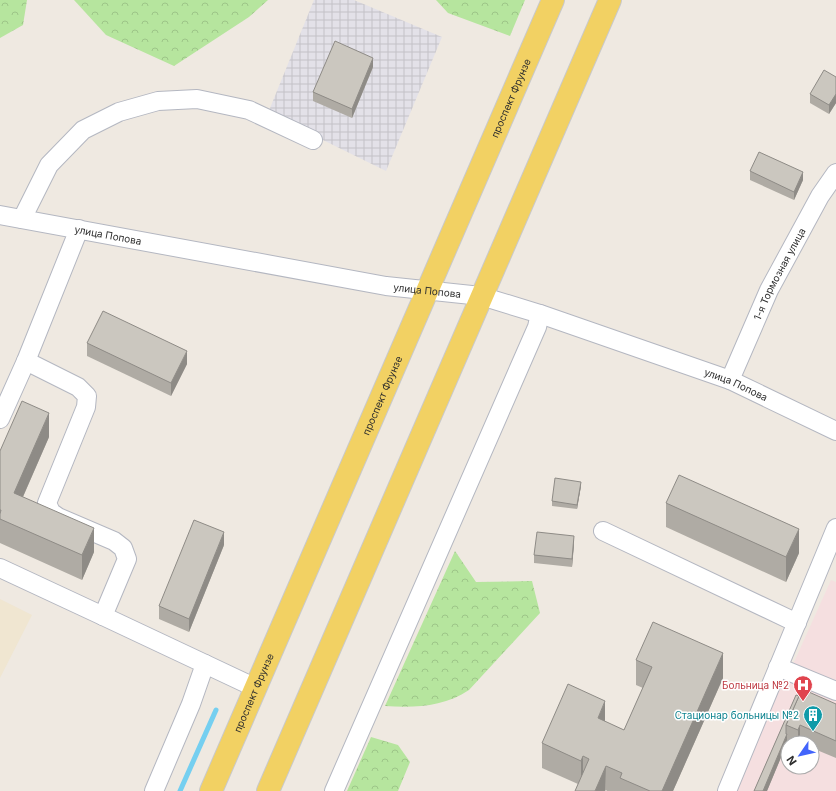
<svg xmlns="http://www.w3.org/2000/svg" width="836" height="791" font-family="Inter,sans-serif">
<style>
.industrial{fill:url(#industrial-grid)}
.education{fill:#f0e6d1}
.medical{fill:#f5dfe0;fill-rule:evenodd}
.forest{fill:url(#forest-crowns)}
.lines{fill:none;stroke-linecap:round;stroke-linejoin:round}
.stream{stroke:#75cff0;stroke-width:5}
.minor-casing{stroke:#b4b7c1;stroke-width:20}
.major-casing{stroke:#c9c9c9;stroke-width:24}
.minor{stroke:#fff;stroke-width:18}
.major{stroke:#f2d163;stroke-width:22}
.wall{fill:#afaba4}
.shaded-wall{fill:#8e8b86}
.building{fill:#cbc7bf;stroke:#8e8b86}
.labels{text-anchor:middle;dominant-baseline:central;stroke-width:3;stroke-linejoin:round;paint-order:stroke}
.street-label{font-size:10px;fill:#2e2e2e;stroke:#fff}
.health-label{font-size:10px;fill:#be3a42;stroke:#fff;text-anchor:end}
.culture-label{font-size:10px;fill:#0d838f;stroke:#fff;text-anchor:end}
</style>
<defs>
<pattern id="industrial-grid" width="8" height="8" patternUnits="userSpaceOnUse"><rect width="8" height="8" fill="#e3e1e8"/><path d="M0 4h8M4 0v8" fill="none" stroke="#c3c1c7"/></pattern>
<pattern id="forest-crowns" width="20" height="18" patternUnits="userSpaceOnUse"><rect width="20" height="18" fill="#b6e59e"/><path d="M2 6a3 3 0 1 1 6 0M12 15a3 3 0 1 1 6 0" fill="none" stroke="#9dc588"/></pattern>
</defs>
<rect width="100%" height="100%" fill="#efe9e1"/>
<polygon class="industrial" points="314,0 354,0 442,37 386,171 268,113"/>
<polygon class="education" points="0,599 32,615 0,678"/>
<path class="medical" d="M831,580L836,582V791H719L795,660ZM788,743H812V767H788Z"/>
<g class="forest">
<polygon points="0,0 27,0 23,25 0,38"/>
<polygon points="74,0 268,0 249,17 174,66 106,35"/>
<polygon points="436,0 525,0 510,36 448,13"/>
<path d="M455,551L476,582L532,581L540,613L469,690C444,707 414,708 385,706Z"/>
<polygon points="371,737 398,745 410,762 398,791 347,791"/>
</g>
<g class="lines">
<polyline class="stream" points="180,791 216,710"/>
<defs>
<g id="minor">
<path id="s1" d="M0,215L386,286L481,296L540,314L730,380L836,431"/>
<polyline points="22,219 49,165 83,130 119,112 158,101 197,99 249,110 313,140"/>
<polyline points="26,361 78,387 87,396 86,407 47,503 51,512 58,517 114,541 123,548 127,559 103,616 205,664 191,704 154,791"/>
<path id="s2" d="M730,380L769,290L820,196L836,173"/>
<polyline points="0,419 26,361 79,229"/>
<polyline points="603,531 797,623"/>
<polyline points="0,568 103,616"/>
<polyline points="205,664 256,688"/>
<polyline points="778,667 836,691"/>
<polyline points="334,791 537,327 540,314"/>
<polyline points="727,791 836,528"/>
</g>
<g id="major">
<path id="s3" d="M211,791L553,0"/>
<polyline points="268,791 610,0"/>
</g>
</defs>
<use href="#minor" class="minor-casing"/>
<use href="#major" class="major-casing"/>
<use href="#minor" class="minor"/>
<use href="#major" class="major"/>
</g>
<g class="wall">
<polygon points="373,67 352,118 313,101 313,92"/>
<polygon points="836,77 836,103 829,114 810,103 810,94"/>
<polygon points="750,171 803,180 794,200 750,180"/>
<polygon points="87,343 187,364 171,396 87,356"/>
<polygon points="49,437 23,497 94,552 82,580 0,543 0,451"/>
<polygon points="581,486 577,509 552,506 552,501"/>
<polygon points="666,503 799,553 786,582 666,527"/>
<polygon points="574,544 572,567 534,563 534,555"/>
<polygon points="224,545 189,632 159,619 159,606"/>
<polygon points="636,660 723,678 673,791 607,791 606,790 605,791 575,791 578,784 542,768 542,743 605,722 624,730 643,688 636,685"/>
<polygon points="796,695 799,696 836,704 836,758 812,748 812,743 801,743 800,742 799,743 787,743 767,791 754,791"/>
</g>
<g class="shaded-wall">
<polygon points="373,58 373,67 352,118 352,109"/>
<polygon points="836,94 836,103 829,114 829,105"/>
<polygon points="803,172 803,180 794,200 794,192"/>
<polygon points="187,351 187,364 171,396 171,383"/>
<polygon points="49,413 49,437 14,517 14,493"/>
<polygon points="581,482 581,486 577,509 577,505"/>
<polygon points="94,528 94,552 82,580 82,555"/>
<polygon points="799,529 799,553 786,582 786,557"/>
<polygon points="224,532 224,545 189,632 189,619"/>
<polygon points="574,536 574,544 572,567 572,559"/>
<polygon points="723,653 723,678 673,791 662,791"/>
<polygon points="605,701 605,725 598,718"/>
<polygon points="800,725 800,742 799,743 798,743 798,730"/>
<polygon points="787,734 787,743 767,791 763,791"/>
<polygon points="583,756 583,780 581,785 581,761"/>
<polygon points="606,766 605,791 595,791"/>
</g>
<g class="building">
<polygon points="335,41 373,58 352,109 313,92"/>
<polygon points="824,70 836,77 836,94 829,105 810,94"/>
<polygon points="759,152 803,172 794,192 750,171"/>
<polygon points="103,311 187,351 171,383 87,343"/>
<polygon points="22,401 49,413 14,493 94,528 82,555 0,519 0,514 1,510 0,510 0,451"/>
<polygon points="679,475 799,529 786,557 666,503"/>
<polygon points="555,478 581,482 577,505 552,501"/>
<polygon points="194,520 224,532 189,619 159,606"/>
<polygon points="537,532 574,536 572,559 534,555"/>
<polygon points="653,622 723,653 662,791 650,791 620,778 622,773 606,766 595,791 575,791 589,759 583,756 581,761 542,743 568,684 605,701 598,718 624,730 652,667 636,660"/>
<polygon points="802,689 836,704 836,741 800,725 798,730 786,725"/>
<polygon points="796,695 799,696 786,725 786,734 787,734 763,791 754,791"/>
</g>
<defs>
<symbol id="hospital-pin" viewBox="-11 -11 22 30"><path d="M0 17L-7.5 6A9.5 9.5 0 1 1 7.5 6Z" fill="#e0444e" stroke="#fff"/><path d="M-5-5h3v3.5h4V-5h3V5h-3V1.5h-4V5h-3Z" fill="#fff"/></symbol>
<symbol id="building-pin" viewBox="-11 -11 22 30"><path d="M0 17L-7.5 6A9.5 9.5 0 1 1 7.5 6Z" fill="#0f9aa8" stroke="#fff"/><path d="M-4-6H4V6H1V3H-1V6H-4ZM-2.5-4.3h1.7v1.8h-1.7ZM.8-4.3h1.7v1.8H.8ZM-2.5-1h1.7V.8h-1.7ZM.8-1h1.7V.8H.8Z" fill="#fff"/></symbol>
</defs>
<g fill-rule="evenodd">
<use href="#hospital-pin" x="792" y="674" width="22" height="30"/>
<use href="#building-pin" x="802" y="704" width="22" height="30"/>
</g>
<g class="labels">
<g class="street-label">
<text stroke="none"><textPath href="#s3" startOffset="755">проспект Фрунзе</textPath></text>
<text stroke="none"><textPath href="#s1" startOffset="110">улица Попова</textPath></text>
<text stroke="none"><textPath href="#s2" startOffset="117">1-я Тормозная улица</textPath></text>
<text stroke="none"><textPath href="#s1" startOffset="434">улица Попова</textPath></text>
<text stroke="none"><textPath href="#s1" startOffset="758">улица Попова</textPath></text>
<text stroke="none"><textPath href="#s3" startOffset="431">проспект Фрунзе</textPath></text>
<text stroke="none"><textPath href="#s3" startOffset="107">проспект Фрунзе</textPath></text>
</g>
<g class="health-label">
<text x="789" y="685">Больница №2</text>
</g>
<g class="culture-label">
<text x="799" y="715">Стационар больницы №2</text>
</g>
</g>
<g transform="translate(800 755) rotate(236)"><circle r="19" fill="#ffffff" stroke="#ababab"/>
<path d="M0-3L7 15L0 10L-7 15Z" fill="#4264fb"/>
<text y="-6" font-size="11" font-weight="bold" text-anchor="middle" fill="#2e2e2e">N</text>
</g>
</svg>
